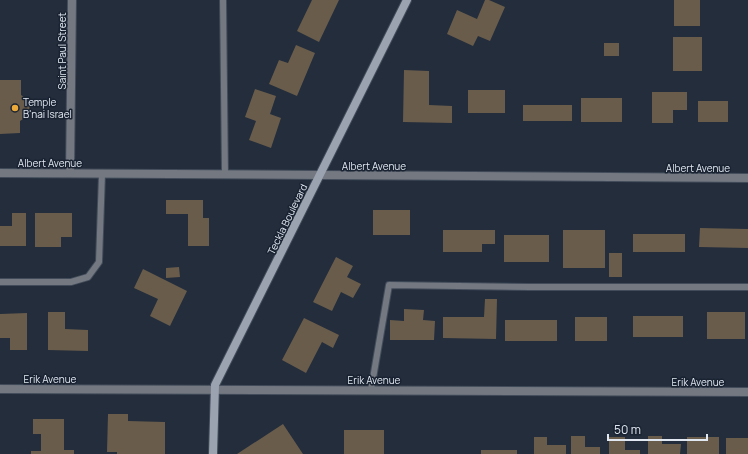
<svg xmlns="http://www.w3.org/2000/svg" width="748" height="454" font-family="Manrope,sans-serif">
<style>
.building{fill:#695c4b}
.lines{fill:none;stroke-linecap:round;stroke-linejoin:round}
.service-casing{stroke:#414b59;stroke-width:8}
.minor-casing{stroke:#414b59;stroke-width:10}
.tertiary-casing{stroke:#414b59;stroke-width:10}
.secondary-casing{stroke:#414b59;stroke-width:10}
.service{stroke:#737881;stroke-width:6}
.minor{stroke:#737881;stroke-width:8}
.tertiary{stroke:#737881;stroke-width:8}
.secondary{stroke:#9ba3b0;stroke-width:8}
.poi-dot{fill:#eba93a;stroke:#1a2332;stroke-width:1.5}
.labels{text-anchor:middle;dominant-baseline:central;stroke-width:3;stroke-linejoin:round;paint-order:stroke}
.street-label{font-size:10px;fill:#e1e8f2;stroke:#1a2332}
.poi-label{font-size:10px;fill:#e1e8f2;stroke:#1a2332;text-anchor:start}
</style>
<rect width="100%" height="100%" fill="#232d3c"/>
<g class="building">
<polygon points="312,0 339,0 319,42 297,31"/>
<polygon points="485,0 489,0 505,7 490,41 478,36 473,46 447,34 457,10 477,19"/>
<rect x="674" y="0" width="26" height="26"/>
<rect x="673" y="37" width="29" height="34"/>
<rect x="604" y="43" width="15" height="13"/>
<polygon points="296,45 315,53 297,96 269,84 279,60 288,63"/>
<polygon points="404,70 429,71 429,105 452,106 452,123 403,122"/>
<polygon points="0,80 21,80 21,95 30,101 29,115 20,121 20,133 0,134"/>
<polygon points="255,89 276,96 270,114 281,118 271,148 249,140 256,121 245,117"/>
<rect x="468" y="90" width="37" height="23"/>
<polygon points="652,92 687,92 687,110 673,110 673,123 652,123"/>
<rect x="581" y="98" width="41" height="24"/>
<rect x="698" y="101" width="30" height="21"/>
<rect x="523" y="105" width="49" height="16"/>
<polygon points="166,200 203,200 203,218 209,218 209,246 188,246 188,214 166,214"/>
<rect x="373" y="210" width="37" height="25"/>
<polygon points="12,213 26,213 26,246 0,246 0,226 12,226"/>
<polygon points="35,213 72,213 72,237 61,237 61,247 35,247"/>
<polygon points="700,228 748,229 748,248 699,247"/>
<polygon points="443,230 495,230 495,244 482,244 482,252 443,252"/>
<rect x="563" y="230" width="42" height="38"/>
<rect x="633" y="234" width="52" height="18"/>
<rect x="504" y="235" width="45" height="27"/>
<rect x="609" y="253" width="13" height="24"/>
<polygon points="336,257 353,266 347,277 361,284 353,298 341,292 332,311 313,302"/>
<polygon points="179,267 180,277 166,278 166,268"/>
<polygon points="143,269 187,291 170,326 150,316 158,299 134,288"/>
<polygon points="485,299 497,299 496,339 443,338 443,317 484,317"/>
<polygon points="404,309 424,310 423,320 435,321 434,340 390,340 390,320 404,321"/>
<polygon points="48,312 65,312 65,329 88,330 88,351 48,350"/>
<rect x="707" y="312" width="38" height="27"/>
<polygon points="27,313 27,350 10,350 10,338 0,338 0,314"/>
<rect x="633" y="316" width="50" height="21"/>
<rect x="575" y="317" width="32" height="24"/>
<polygon points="304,318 339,335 333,348 322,342 306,373 282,360"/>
<rect x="505" y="320" width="52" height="21"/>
<polygon points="108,414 128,414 128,421 165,422 165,454 117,454 117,452 107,452"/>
<polygon points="33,419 64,419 64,450 74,450 74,454 31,454 31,451 41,451 41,434 33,434"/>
<polygon points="283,424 303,454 237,454"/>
<rect x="344" y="430" width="40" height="24"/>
<polygon points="571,436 585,436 585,447 600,447 600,454 571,454"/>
<polygon points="648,436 662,436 662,444 681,444 680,454 648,454"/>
<polygon points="534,437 547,437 547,445 566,445 566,454 534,454"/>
<polygon points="609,437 625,437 625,450 640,450 640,454 609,454"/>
<rect x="687" y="437" width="32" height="17"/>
<rect x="726" y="438" width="22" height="16"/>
<rect x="481" y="450" width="36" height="4"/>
</g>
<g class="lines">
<defs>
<g id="service">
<polyline points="223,0 225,175"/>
<polyline points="0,282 71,282 88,277 99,262 102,174"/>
<polyline points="371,390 389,285 530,287 748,287"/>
</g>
<g id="minor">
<polyline points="0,173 320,175"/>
<polyline points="70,173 72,0"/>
</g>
<g id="tertiary">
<polyline points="320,175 748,178"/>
<polyline points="0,389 748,392"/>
</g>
<polyline id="secondary" points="213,454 215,385 407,0"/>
</defs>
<use href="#service" class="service-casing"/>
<use href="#minor" class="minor-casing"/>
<use href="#tertiary" class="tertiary-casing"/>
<use href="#secondary" class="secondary-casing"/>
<use href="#service" class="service"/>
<use href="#minor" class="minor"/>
<use href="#tertiary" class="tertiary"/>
<use href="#secondary" class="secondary"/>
</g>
<circle class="poi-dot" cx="15" cy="108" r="4"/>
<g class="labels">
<g class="street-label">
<text transform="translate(62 51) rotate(-90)">Saint Paul Street</text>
<text x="50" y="163">Albert Avenue</text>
<text x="374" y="166">Albert Avenue</text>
<text x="698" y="168">Albert Avenue</text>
<text transform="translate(287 219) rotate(-64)">Teckla Boulevard</text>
<text x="50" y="379">Erik Avenue</text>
<text x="374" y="380">Erik Avenue</text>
<text x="698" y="382">Erik Avenue</text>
</g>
<g class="poi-label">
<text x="23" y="102">Temple<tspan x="23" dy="12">B'nai Israel</tspan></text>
</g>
</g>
<path d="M608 434v6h99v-6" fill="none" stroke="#e1e8f2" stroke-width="2"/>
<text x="614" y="434" font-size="12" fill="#e1e8f2" stroke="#1a2332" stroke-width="3" paint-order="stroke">50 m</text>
</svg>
